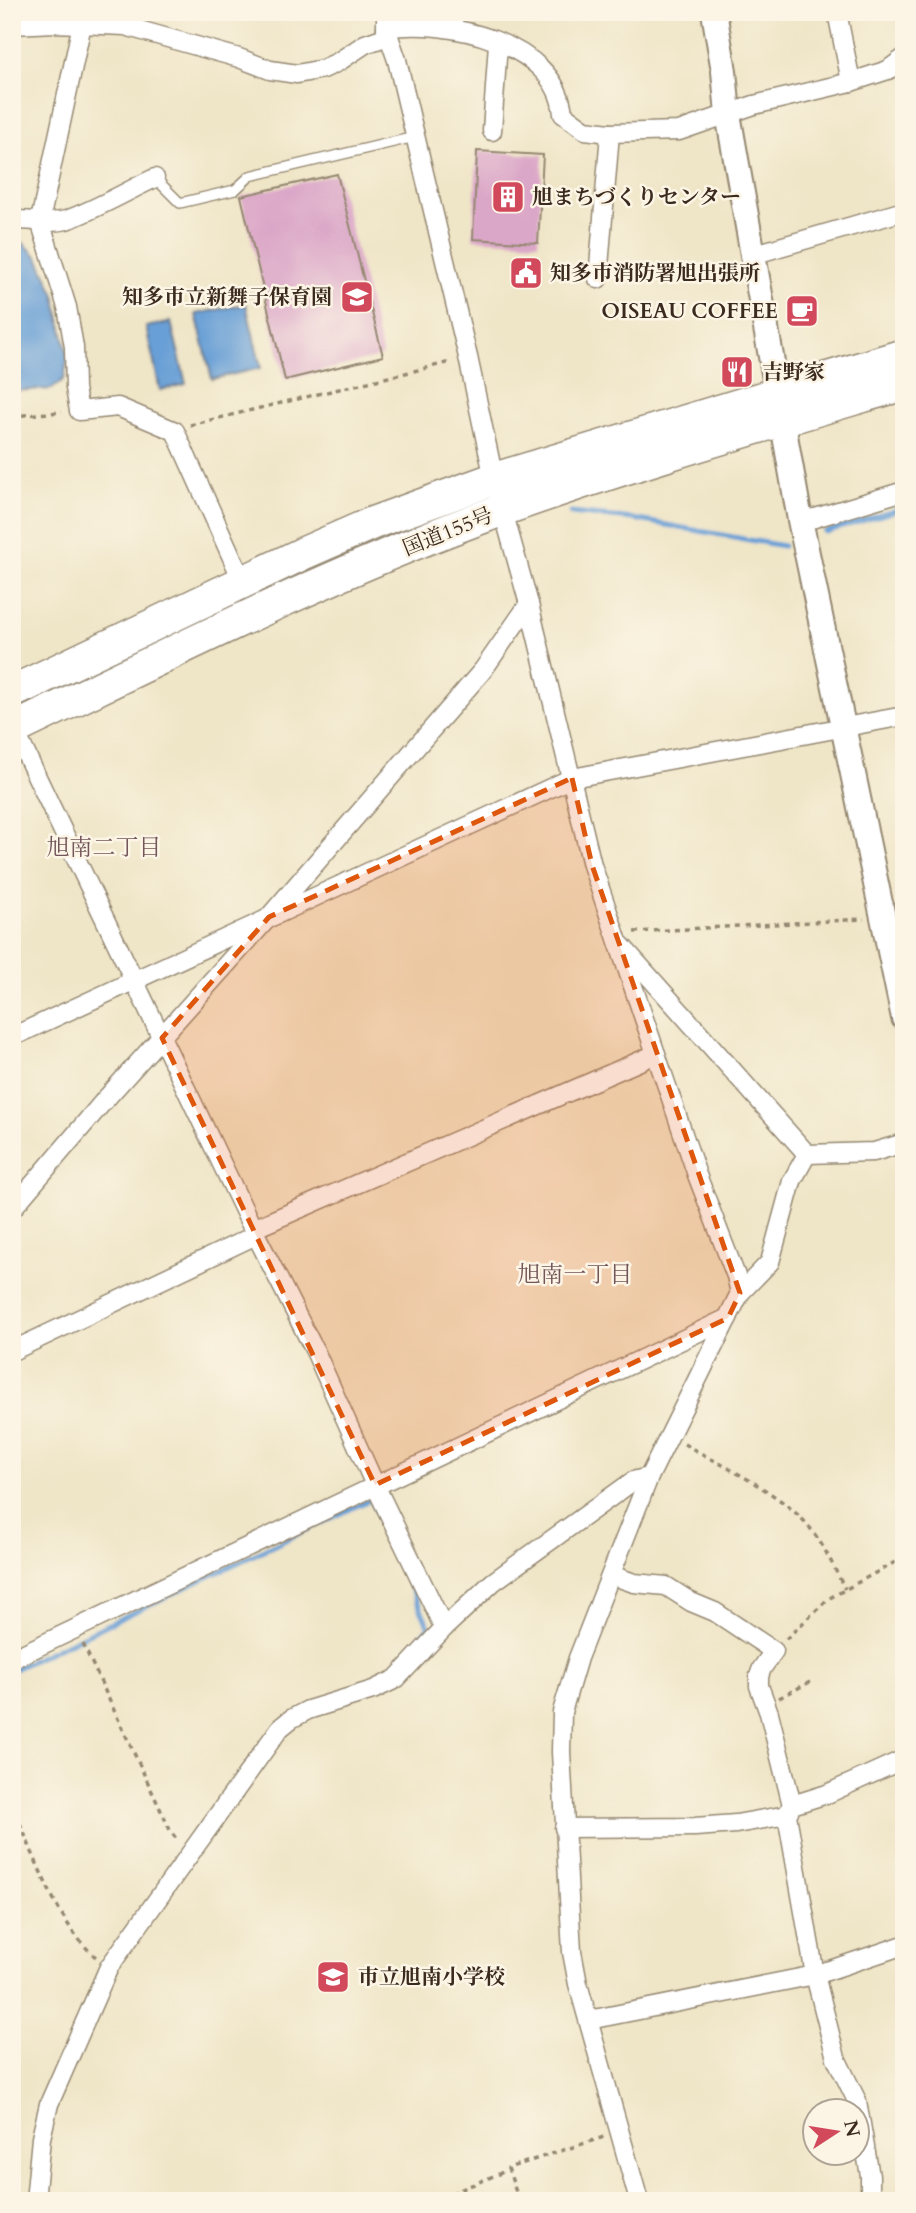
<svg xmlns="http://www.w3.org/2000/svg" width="916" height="2213" font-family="Cardo,'Noto Serif JP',serif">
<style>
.water{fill:#689fd6;stroke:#52647a;stroke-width:2}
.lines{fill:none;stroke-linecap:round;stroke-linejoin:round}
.stream{stroke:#689fd6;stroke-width:5}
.building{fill:#dba7c8}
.lane-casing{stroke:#958872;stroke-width:12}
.street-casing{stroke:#958872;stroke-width:21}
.secondary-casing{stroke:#958872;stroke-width:28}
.highway-casing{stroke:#958872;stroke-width:35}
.path{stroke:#958872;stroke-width:3.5;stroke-dasharray:5 5;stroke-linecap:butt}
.lane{stroke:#fff;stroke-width:9}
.street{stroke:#fff;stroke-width:18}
.secondary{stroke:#fff;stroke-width:24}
.highway{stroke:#fff;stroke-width:32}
.marked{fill:#df570d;fill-opacity:0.2;stroke:#df570d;stroke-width:5;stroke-dasharray:14 9;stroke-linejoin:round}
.labels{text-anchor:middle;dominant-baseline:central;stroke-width:5;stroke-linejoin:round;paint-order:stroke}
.poi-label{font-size:21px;font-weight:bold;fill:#3b2a1e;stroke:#fcf5e5;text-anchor:start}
.street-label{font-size:21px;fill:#3b2a1e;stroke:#fcf5e5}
.neighbourhood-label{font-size:23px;fill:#73565a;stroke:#fcf5e5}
</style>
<rect width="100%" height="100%" fill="#fcf5e5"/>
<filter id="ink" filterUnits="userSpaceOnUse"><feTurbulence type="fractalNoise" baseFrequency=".0143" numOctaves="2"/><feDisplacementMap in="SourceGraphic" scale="14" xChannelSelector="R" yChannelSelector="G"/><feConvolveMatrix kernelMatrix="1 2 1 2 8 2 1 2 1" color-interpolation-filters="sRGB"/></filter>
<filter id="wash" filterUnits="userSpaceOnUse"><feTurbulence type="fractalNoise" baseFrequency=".00686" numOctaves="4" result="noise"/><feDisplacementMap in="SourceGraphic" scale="28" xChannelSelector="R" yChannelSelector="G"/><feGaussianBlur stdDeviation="1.57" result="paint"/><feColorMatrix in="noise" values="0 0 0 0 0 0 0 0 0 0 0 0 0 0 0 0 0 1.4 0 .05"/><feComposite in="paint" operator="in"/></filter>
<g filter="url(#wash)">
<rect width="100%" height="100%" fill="#efe5c7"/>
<g class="water">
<polygon points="12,240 20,240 38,257 55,295 68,357 64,379 52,389 12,391"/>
<polygon points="246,304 261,368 212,379 196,314"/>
<polygon points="171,322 186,384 160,390 146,327"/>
</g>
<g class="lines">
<g class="stream">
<polyline points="571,513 633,519 783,546"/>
<polyline points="825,532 904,508"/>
<polyline points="12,711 160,641"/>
<polyline points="12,1670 371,1499 429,1627 412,1646"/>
</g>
</g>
<g id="blocks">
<g class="building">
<polygon points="477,151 543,155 538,243 473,239"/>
<polygon points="337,174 383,356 285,380 241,196"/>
</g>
</g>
</g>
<g filter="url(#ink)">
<use href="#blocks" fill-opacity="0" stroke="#958872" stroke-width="2"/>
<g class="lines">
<defs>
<polyline id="lane" points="155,178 180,203 235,190 250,176 415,137"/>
<g id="street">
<polyline points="386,12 386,28 397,60 468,357 494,479 529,604 592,865 697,1175 736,1276 740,1293"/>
<polyline points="837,12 851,82"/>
<polyline points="82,24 40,221 67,307 74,347 75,388 79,411 118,407 175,431 243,582"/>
<polyline points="12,25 55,23 125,26 239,58 270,70 297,74 323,69 338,62 365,44 388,36"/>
<path d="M386,28C445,18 557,42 563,114L585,130L610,133L679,131L754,105L851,82L888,70L904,58"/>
<polyline points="448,28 457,12"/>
<polyline points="492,131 498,43"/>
<path d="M12,221C30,218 48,225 66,220C93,211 129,190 155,178"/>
<polyline points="752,255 904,211"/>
<polyline points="598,279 610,133"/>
<polyline points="800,520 815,518 904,491"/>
<polyline points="14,729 253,1229 316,1353 375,1485 444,1628"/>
<polyline points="621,945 807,1154"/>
<polyline points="12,1037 572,778 904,716"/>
<polyline points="807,1154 874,1152 904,1143"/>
<polyline points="12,1209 103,1102 269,917 483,670 529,604"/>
<polyline points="253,1229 656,1054"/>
<polyline points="12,1351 256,1235"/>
<polyline points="611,1575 634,1583 666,1586 691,1602 715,1612 774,1651 762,1668 759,1676 759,1686 769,1713 792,1805"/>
<polyline points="12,1659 728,1318"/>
<polyline points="564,1828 695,1827 736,1824 787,1815"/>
<polyline points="589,2020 815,1975 904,1945"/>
<polyline points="35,2201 41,2138 49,2104 109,1967 280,1728 291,1719 308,1710 373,1690 396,1679 444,1628 493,1582 633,1481 649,1477"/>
<polyline points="639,2201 578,1984 572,1952 561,1752 562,1712 578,1658 649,1477 740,1293 770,1262 792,1181 807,1154"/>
<polyline points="870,2201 870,2176 857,2101 836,2058 815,1975 787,1815 792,1805 827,1794 904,1759"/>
</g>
<polyline id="secondary" points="714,12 724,71 728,114 800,520 904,1018"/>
<g id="highway">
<polyline points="12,692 304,553 375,522 494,479 904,355"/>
<path d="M12,730C166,656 319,578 480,518C619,467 762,426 904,384"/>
</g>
</defs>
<use href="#lane" class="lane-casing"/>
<use href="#street" class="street-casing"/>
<use href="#secondary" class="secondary-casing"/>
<use href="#highway" class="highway-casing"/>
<g class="path">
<polyline points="12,416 62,412"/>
<polyline points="190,425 451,362"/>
<polyline points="634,932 864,919"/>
<polyline points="900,1375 904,1374"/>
<path d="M684,1444C723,1466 788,1496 813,1532C826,1549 835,1570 845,1589"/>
<polyline points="901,1559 904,1566"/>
<polyline points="786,1639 828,1599 904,1557"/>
<polyline points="83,1644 171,1832 178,1841"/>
<polyline points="779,1698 812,1681"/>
<path d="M12,1805C33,1851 57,1925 96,1957"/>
<polyline points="433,2201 508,2170"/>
<polyline points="519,2201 508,2168 604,2137"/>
</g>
<use href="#lane" class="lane"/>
<use href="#street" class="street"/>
<use href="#secondary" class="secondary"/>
<use href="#highway" class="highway"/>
</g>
</g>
<path class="marked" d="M572,778L592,865L740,1293L728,1318L375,1485L162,1038L269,917Z"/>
<defs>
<symbol id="building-square" viewBox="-11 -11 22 22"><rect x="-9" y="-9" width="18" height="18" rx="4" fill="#d1495b" stroke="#fcf5e5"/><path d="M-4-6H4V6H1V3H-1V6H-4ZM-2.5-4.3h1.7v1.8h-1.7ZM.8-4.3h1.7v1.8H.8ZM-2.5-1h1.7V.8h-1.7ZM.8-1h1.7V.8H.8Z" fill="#fff"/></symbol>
<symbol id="civic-square" viewBox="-11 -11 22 22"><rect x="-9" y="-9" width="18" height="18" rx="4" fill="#d1495b" stroke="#fcf5e5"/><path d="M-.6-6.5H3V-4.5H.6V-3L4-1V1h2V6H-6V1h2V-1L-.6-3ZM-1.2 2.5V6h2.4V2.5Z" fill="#fff"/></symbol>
<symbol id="school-square" viewBox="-11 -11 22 22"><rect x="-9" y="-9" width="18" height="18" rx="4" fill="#d1495b" stroke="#fcf5e5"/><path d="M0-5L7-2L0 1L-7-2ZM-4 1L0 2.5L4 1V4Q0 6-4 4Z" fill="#fff"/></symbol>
<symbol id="cafe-square" viewBox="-11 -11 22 22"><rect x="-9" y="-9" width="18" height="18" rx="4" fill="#d1495b" stroke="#fcf5e5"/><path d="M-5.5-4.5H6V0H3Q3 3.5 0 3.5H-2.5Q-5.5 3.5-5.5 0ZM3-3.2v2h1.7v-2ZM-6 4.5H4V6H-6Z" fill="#fff"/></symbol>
<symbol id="restaurant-square" viewBox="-11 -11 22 22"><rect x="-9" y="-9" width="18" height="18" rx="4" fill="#d1495b" stroke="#fcf5e5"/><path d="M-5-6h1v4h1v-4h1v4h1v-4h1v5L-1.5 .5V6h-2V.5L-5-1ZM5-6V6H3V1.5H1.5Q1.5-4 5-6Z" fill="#fff"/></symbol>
</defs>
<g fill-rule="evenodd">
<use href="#building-square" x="489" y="178" width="38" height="38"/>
<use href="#civic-square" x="507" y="254" width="38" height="38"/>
<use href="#school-square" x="338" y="278" width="38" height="38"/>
<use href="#cafe-square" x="783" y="292" width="38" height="38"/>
<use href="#restaurant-square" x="718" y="353" width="38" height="38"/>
<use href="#school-square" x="314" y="1958" width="38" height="38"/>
</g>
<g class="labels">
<g class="poi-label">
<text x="532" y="197">旭まちづくりセンター</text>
<text x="550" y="273">知多市消防署旭出張所</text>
<text x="332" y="297" text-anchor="end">知多市立新舞子保育園</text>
<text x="778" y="311" text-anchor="end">OISEAU COFFEE</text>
<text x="762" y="372">吉野家</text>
<text x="358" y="1977">市立旭南小学校</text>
</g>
<g class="street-label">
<text transform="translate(448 532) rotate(-22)">国道155号</text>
</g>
<g class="neighbourhood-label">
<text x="104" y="847">旭南二丁目</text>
<text x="575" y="1274">旭南一丁目</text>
</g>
</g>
<rect width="916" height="2213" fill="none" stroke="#fcf5e5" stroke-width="42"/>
<g transform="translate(836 2132) rotate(78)"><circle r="33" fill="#fcf5e5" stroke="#afa495" stroke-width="2"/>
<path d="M0-5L12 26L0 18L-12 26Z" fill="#d1495b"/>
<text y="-10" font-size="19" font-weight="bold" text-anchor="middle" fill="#3b2a1e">N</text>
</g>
</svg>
